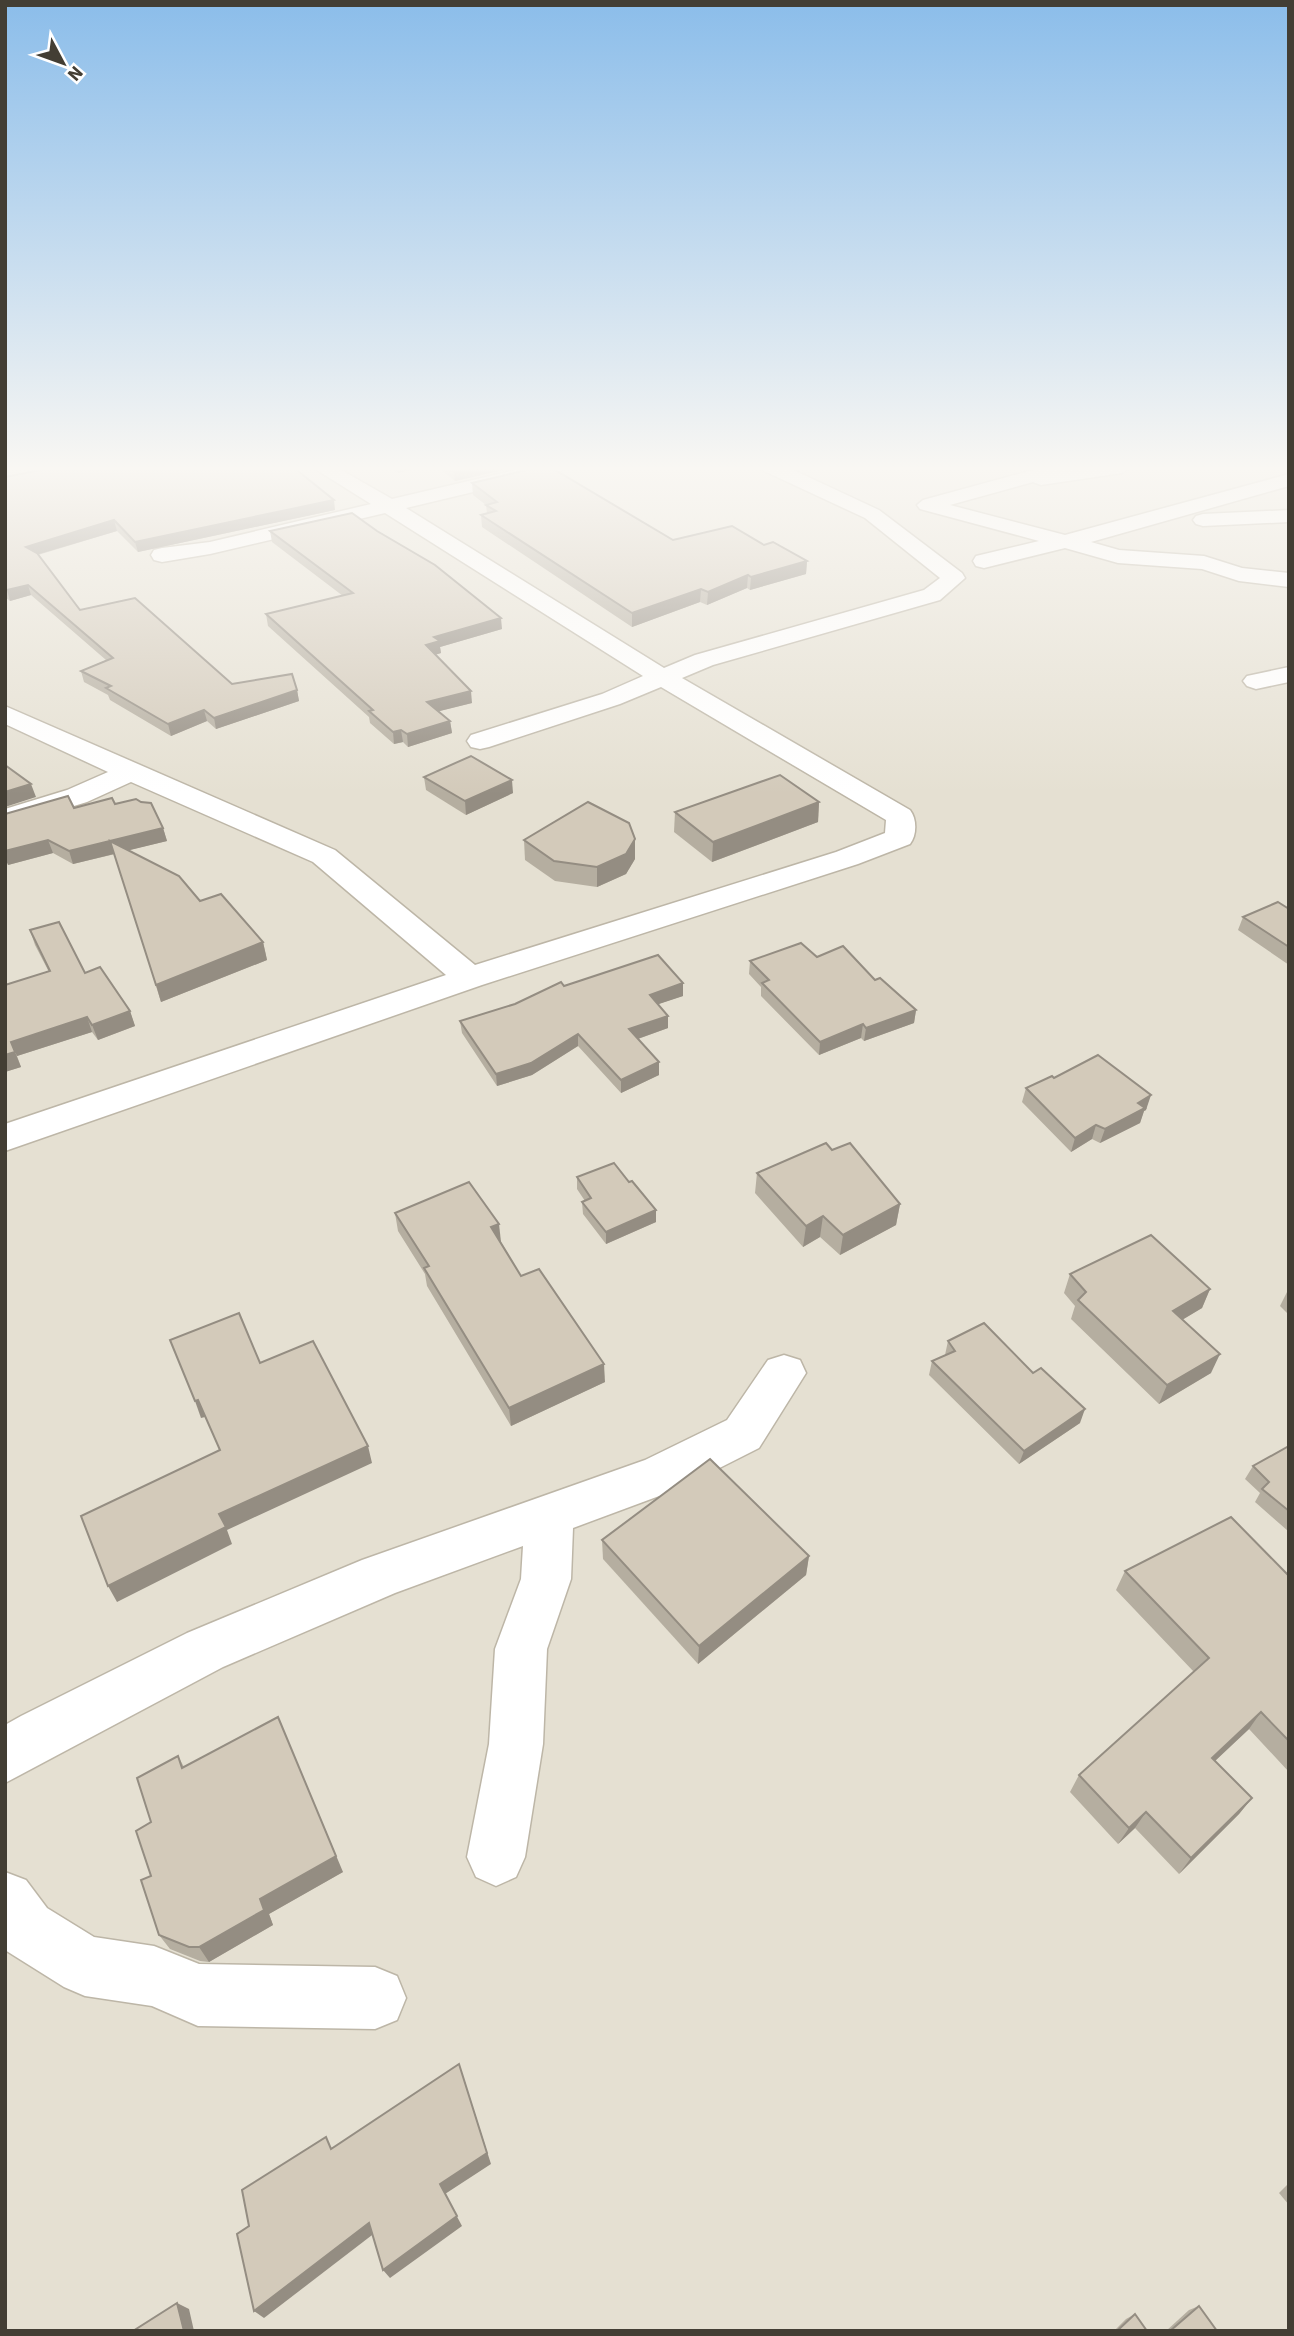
<svg xmlns="http://www.w3.org/2000/svg" width="1294" height="2336" font-family="'Source Sans 3',sans-serif">
<style>
.residential{fill:#e5e0d2}
.lines{fill:none;stroke-linecap:round;stroke-linejoin:round}
.minor-casing{stroke:#bdb6a7;stroke-width:3}
.minor{fill:#fff;fill-rule:evenodd}
.wall{fill:#b5aea0}
.shaded-wall{fill:#948d82}
.building{fill:#d3caba;stroke:#948d82;stroke-width:2}
</style>
<rect width="100%" height="100%" fill="#f1eee4"/>
<rect class="residential" x="5" y="467" width="1284" height="1864"/>
<g class="lines">
<defs>
<g id="minor">
<path d="M312,467H336L392,499L528,467H564L561,471L406,508L664,668L695,655L924,590L940,578L865,518L764,471L761,467H787L879,510L962,573L965,578L940,600L713,665L682,678L910,810C917,819 917,835 910,844L858,864L482,985L5,1151V1124L446,975L313,862L131,782L87,802L5,827V809L67,790L108,772L5,724V706L335,850L475,965L836,852L885,833L886,820L661,687L620,704L489,747L480,749L471,747L467,741L471,735L602,694L643,676L385,513L210,554L162,562L154,560L151,555L154,550L162,548L210,542L371,504Z"/>
<polygon points="1044,467 1132,467 1122,473 1041,485 1033,482 950,505 1065,535 1289,474 1289,486 1091,542 1119,550 1204,556 1242,568 1289,573 1289,587 1239,581 1202,569 1118,563 1065,548 984,568 976,566 973,561 976,556 1039,541 920,509 917,505 923,500"/>
<polygon points="1289,510 1289,522 1203,526 1196,524 1193,520 1196,516 1203,514"/>
<polygon points="1289,667 1289,682 1256,689 1247,686 1243,681 1247,676"/>
<polygon points="784,1355 800,1360 806,1373 759,1448 678,1489 573,1528 571,1579 547,1649 543,1744 525,1857 516,1877 496,1886 476,1877 467,1857 489,1744 495,1649 521,1579 523,1546 395,1593 223,1667 5,1783 5,1725 21,1716 187,1633 362,1560 645,1460 727,1420 768,1360"/>
<polygon points="5,1872 26,1880 47,1908 94,1937 154,1946 199,1964 375,1967 397,1976 406,1998 397,2020 375,2029 198,2026 152,2006 85,1996 64,1987 5,1950"/>
</g>
</defs>
<use href="#minor" class="minor-casing"/>
<use href="#minor" class="minor"/>
</g>
<g class="wall">
<polygon points="389,467 423,467 398,473"/>
<polygon points="437,467 516,467 455,481"/>
<polygon points="5,477 335,510 138,552 117,531 38,555 80,610 232,684 297,690 299,701 216,729 207,721 171,736 110,700 108,695 84,682 81,671 106,660 31,595 10,601 5,597"/>
<polygon points="472,483 673,540 764,545 807,561 806,574 750,590 747,588 707,605 700,602 632,627 482,527 481,515 487,513 486,505 473,495"/>
<polygon points="270,531 502,629 440,647 441,653 435,655 472,703 439,711 450,721 452,733 408,747 403,742 394,744 370,723 369,717 268,626 266,614 343,596 272,542"/>
<polygon points="424,777 513,793 466,815 426,790"/>
<polygon points="819,802 818,822 712,862 674,832 675,812"/>
<polygon points="115,804 163,828 167,841 129,850 200,901 263,942 267,960 161,1002 115,854 73,864 53,853 8,865 74,808"/>
<polygon points="635,839 635,859 626,874 597,887 555,881 525,860 524,840"/>
<polygon points="1289,909 1289,965 1238,930 1243,917"/>
<polygon points="30,930 85,973 130,1011 135,1026 98,1040 92,1032 17,1056 21,1067 5,1072 49,972 35,945"/>
<polygon points="817,957 875,980 916,1010 914,1023 864,1041 861,1038 819,1055 761,996 761,987 749,974 750,961"/>
<polygon points="564,986 683,996 658,1004 668,1016 668,1028 638,1039 659,1075 621,1093 578,1046 532,1075 497,1086 462,1033 460,1021 515,1004"/>
<polygon points="1054,1078 1146,1110 1144,1111 1140,1123 1100,1143 1092,1139 1071,1152 1022,1102 1026,1088"/>
<polygon points="832,1150 900,1204 896,1225 840,1255 820,1237 803,1247 755,1193 757,1173"/>
<polygon points="577,1177 629,1182 656,1210 656,1222 606,1244 583,1214 582,1202 585,1201 577,1189"/>
<polygon points="395,1213 501,1242 521,1276 605,1382 511,1426 427,1286 425,1274 398,1231"/>
<polygon points="1070,1274 1210,1289 1202,1308 1182,1320 1211,1373 1159,1404 1071,1319 1075,1306 1064,1293"/>
<polygon points="1287,1292 1289,1292 1289,1315 1280,1306"/>
<polygon points="948,1341 1080,1423 1019,1464 929,1375 932,1361 945,1355"/>
<polygon points="1289,1446 1289,1530 1288,1531 1255,1502 1260,1493 1245,1479 1253,1466"/>
<polygon points="602,1540 809,1556 806,1575 698,1664 603,1559"/>
<polygon points="1125,1571 1289,1576 1289,1772 1249,1729 1215,1761 1252,1798 1239,1814 1179,1874 1135,1828 1118,1844 1070,1792 1079,1775 1194,1672 1116,1590"/>
<polygon points="178,1756 184,1767 343,1872 269,1914 273,1925 209,1962 200,1961 170,1949 159,1935 151,1876 151,1822"/>
<polygon points="1289,2183 1289,2205 1279,2193"/>
<polygon points="1199,2306 1217,2331 1166,2331 1189,2310"/>
<polygon points="1135,2314 1147,2331 1114,2331 1126,2319"/>
</g>
<g class="shaded-wall">
<polygon points="398,467 423,467 398,473"/>
<polygon points="473,467 516,467 455,481 454,472"/>
<polygon points="334,500 335,510 138,552 135,542"/>
<polygon points="114,520 117,531 29,557 26,547"/>
<polygon points="807,561 806,574 750,590 751,577"/>
<polygon points="748,575 747,588 707,605 708,592"/>
<polygon points="28,585 31,595 10,601 7,590"/>
<polygon points="701,589 700,602 632,627 632,613"/>
<polygon points="501,618 502,629 440,647 441,653 427,657 426,645 434,637"/>
<polygon points="297,690 299,701 216,729 214,718"/>
<polygon points="471,691 472,703 428,714 427,702"/>
<polygon points="204,710 207,721 171,736 168,724"/>
<polygon points="450,721 452,733 408,747 407,734"/>
<polygon points="401,730 403,742 394,744 393,732"/>
<polygon points="512,780 513,793 466,815 465,801"/>
<polygon points="31,784 36,797 5,807 5,792"/>
<polygon points="819,802 818,822 712,862 713,842"/>
<polygon points="163,828 167,841 73,864 69,851"/>
<polygon points="635,839 635,859 626,874 597,887 597,867"/>
<polygon points="48,840 53,853 8,865 5,858 5,851"/>
<polygon points="263,942 267,960 161,1002 156,985"/>
<polygon points="683,983 683,996 650,1007 650,995"/>
<polygon points="916,1010 914,1023 864,1041 866,1028"/>
<polygon points="130,1011 135,1026 98,1040 92,1025"/>
<polygon points="668,1016 668,1028 629,1042 629,1029"/>
<polygon points="87,1017 92,1032 17,1056 11,1042"/>
<polygon points="863,1024 861,1038 819,1055 820,1042"/>
<polygon points="578,1034 578,1046 532,1075 497,1086 496,1074"/>
<polygon points="15,1052 21,1067 5,1072 5,1055"/>
<polygon points="659,1062 659,1075 621,1093 621,1080"/>
<polygon points="1151,1095 1146,1110 1144,1111 1140,1123 1100,1143 1105,1129 1138,1103"/>
<polygon points="1096,1125 1092,1139 1071,1152 1075,1138"/>
<polygon points="900,1204 896,1225 840,1255 843,1235"/>
<polygon points="656,1210 656,1222 606,1244 606,1232"/>
<polygon points="823,1216 820,1237 803,1247 806,1226"/>
<polygon points="499,1224 501,1242 493,1245 491,1227"/>
<polygon points="1210,1289 1202,1308 1165,1330 1173,1311"/>
<polygon points="1220,1354 1211,1373 1159,1404 1167,1385"/>
<polygon points="604,1364 605,1382 511,1426 509,1408"/>
<polygon points="198,1400 205,1417 201,1418 195,1401"/>
<polygon points="1085,1409 1080,1423 1019,1464 1024,1451"/>
<polygon points="368,1446 372,1463 227,1530 232,1544 117,1602 108,1586 219,1514"/>
<polygon points="809,1556 806,1575 698,1664 699,1646"/>
<polygon points="1261,1712 1249,1729 1200,1775 1212,1758"/>
<polygon points="278,1717 343,1872 269,1914 273,1925 209,1962 199,1947 260,1899"/>
<polygon points="1252,1798 1239,1814 1179,1874 1191,1858"/>
<polygon points="1146,1812 1135,1828 1118,1844 1129,1828"/>
<polygon points="459,2064 491,2164 445,2194 462,2226 390,2278 383,2270 440,2184"/>
<polygon points="369,2223 376,2232 264,2318 254,2311"/>
<polygon points="177,2303 189,2309 194,2331 184,2331"/>
</g>
<g class="building">
<polygon points="56,467 293,467 334,500 135,542 114,520 26,547 37,553 80,610 135,598 232,684 292,674 297,690 214,718 204,710 168,724 106,688 111,686 81,671 113,658 28,585 7,590 5,589 5,477"/>
<polygon points="449,467 473,467 454,472"/>
<polygon points="539,467 550,467 673,540 732,526 764,545 773,542 807,561 751,577 748,575 708,592 701,589 632,613 481,515 496,511 486,505 497,502 472,483"/>
<polygon points="352,513 377,531 435,565 501,618 434,637 440,641 426,645 471,691 427,702 450,721 407,734 401,730 393,732 369,711 373,710 266,614 353,593 270,531"/>
<polygon points="471,756 512,780 465,801 424,777"/>
<polygon points="5,765 31,784 5,792"/>
<polygon points="780,775 819,802 713,842 675,812"/>
<polygon points="68,796 74,808 112,798 115,804 136,799 141,802 151,803 163,828 69,851 48,840 5,851 5,814"/>
<polygon points="588,802 629,823 635,839 626,854 597,867 554,861 524,840"/>
<polygon points="110,841 179,876 200,901 221,894 263,942 156,985"/>
<polygon points="1278,902 1289,909 1289,947 1243,917"/>
<polygon points="59,922 85,973 100,967 130,1011 92,1025 87,1017 11,1042 15,1052 5,1055 5,985 50,971 30,930"/>
<polygon points="801,943 817,957 843,946 875,980 880,978 916,1010 866,1028 863,1024 820,1042 762,983 769,980 750,961"/>
<polygon points="658,955 683,983 650,995 668,1016 629,1029 659,1062 621,1080 578,1034 531,1063 496,1074 460,1021 515,1004 561,982 564,986"/>
<polygon points="1098,1055 1151,1095 1138,1103 1145,1108 1105,1129 1096,1125 1075,1138 1026,1088 1052,1076 1054,1078"/>
<polygon points="826,1143 832,1150 850,1143 900,1204 843,1235 823,1216 806,1226 757,1173"/>
<polygon points="614,1163 629,1182 632,1181 656,1210 606,1232 582,1202 591,1198 577,1177"/>
<polygon points="469,1182 499,1224 491,1227 521,1276 539,1269 604,1364 509,1408 424,1268 429,1266 395,1213"/>
<polygon points="1151,1235 1210,1289 1173,1311 1220,1354 1167,1385 1078,1300 1086,1292 1070,1274"/>
<polygon points="239,1313 260,1363 313,1341 368,1446 219,1514 226,1527 108,1586 81,1516 220,1450 198,1400 195,1401 170,1340"/>
<polygon points="984,1323 1033,1373 1041,1368 1085,1409 1024,1451 932,1361 955,1351 948,1341"/>
<polygon points="1289,1446 1289,1511 1262,1489 1269,1482 1253,1466"/>
<polygon points="710,1459 809,1556 699,1646 602,1540"/>
<polygon points="1231,1517 1289,1576 1289,1741 1261,1712 1212,1758 1252,1798 1191,1858 1146,1812 1129,1828 1079,1775 1209,1658 1125,1571"/>
<polygon points="278,1717 336,1856 260,1899 264,1910 199,1947 189,1947 159,1935 141,1880 151,1876 136,1831 151,1822 137,1778 178,1756 182,1768"/>
<polygon points="459,2064 487,2153 440,2184 457,2216 383,2270 369,2223 254,2311 237,2234 249,2226 242,2190 326,2137 331,2149"/>
<polygon points="177,2303 184,2331 133,2331"/>
<polygon points="1199,2306 1217,2331 1170,2331"/>
<polygon points="1135,2314 1147,2331 1117,2331"/>
</g>
<linearGradient id="sky" x2="0" y2="1"><stop stop-color="#8bbdea"/><stop offset="0.59" stop-color="#f9f7f3"/><stop offset="1" stop-color="#f9f7f3" stop-opacity="0"/></linearGradient>
<rect width="1294" height="794" fill="url(#sky)"/>
<rect width="1294" height="2336" fill="none" stroke="#433e34" stroke-width="14"/>
<g transform="translate(63 63) rotate(131)" stroke="#ffffff" stroke-width="5" paint-order="stroke">
<path d="M0-5L12 26L0 18L-12 26Z" fill="#433e34"/>
<text y="-10" font-size="19" font-weight="bold" text-anchor="middle" fill="#433e34">N</text>
</g>
</svg>
